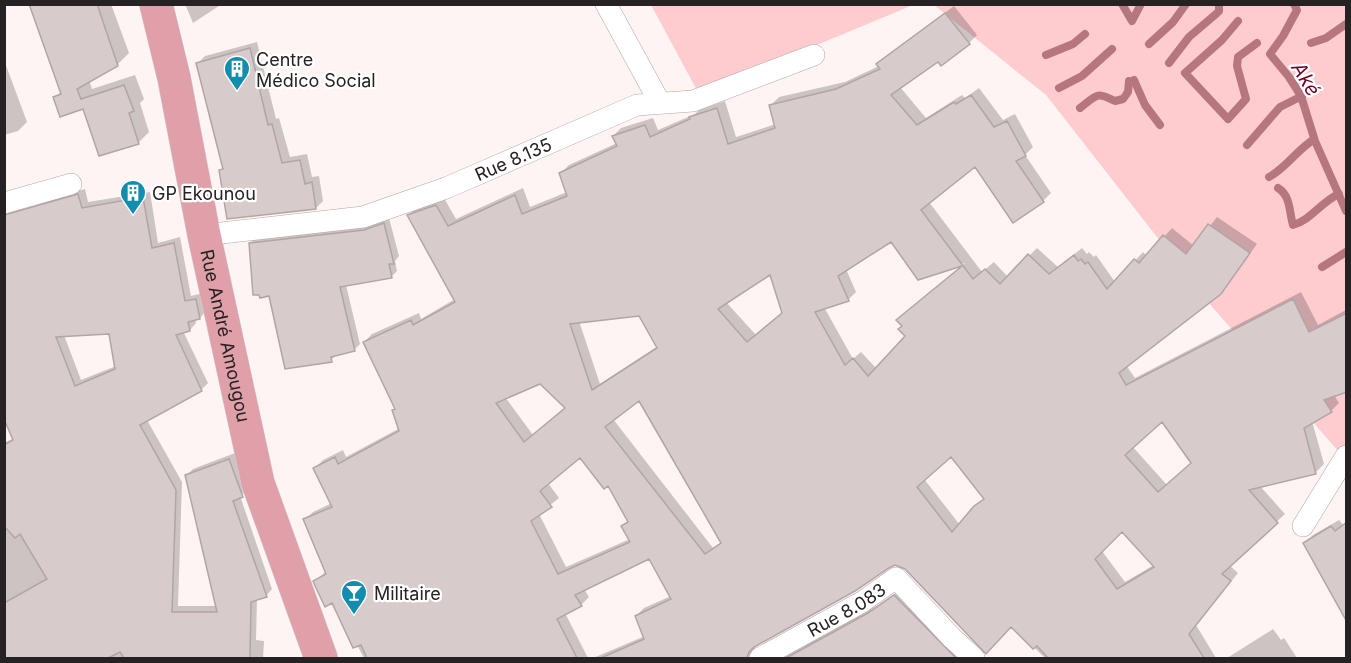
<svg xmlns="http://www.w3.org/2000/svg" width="1351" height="663" font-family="Inter,sans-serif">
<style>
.green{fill:#fecbcf}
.shadow{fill:#0003;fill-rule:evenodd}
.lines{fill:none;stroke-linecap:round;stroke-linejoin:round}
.stream{stroke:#b6767d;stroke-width:8}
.building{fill:#d8cbcc;stroke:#b2a5a6;stroke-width:1.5;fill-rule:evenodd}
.minor-casing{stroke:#b2a5a6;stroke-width:22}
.primary-casing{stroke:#d4d3d3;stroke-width:34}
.minor{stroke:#fff;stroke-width:21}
.primary{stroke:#dfa0a9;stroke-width:33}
.labels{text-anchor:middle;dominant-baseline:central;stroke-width:4.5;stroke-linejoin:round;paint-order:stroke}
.poi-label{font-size:18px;fill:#262122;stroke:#fff;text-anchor:start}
.street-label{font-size:18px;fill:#262122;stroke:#fff}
.water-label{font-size:20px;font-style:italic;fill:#6e0023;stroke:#fff}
</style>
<rect width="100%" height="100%" fill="#fff4f4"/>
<g class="green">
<polygon points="651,5 913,5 699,94"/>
<polygon points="934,5 1346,5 1346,460 1207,301 1046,95"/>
</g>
<g class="shadow">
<polygon points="31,4 111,4 129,53 118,64 89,80 92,89 135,75 144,99 140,103 149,132 138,143 84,107 55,98 61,92"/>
<polygon points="185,4 222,4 193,23"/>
<path d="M954,6L977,35L969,43L938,60L900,87L926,118L962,95L965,98L979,88L1003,120L1015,114L1033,147L1025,155L1051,193L1043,201L976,165L929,202L982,272L994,262L1008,277L1037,248L1058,267L1082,248L1087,254L1089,252L1094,257L1096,255L1115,282L1143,252L1147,256L1172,228L1194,246L1217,217L1257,244L1228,284L1220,293L1126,365L1135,378L1301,292L1318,325L1346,310V390L1334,395L1339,403L1331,411L1312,421L1324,464L1316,472L1260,486L1285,514L1229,565L1238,573L1196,625L1216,658H1045L1011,625L906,568L895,564L756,644L755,648L759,658H593L645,636L636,616L644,608L671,596L650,558L584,589L589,597L581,605L565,613L588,658H364L333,601L315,582L326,571L305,520L313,512L332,503L315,468L323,460L343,450L346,457L400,428L396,408L364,342L372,334L419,313L421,319L455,299L409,215L417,207L444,198L456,219L523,188L530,207L567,192L561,173L569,165L617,143L613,136L621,128L653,118L658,130L695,114L699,110L725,101L736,137L776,124L771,105L779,97L845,82L879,66L878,65L886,57ZM891,240L919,278L965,263L898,320L903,326L907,336L877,369L861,352L853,359L824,307L848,300L856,292L846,269ZM771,273L783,312L756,335L726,302ZM640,314L658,346L600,384L579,321ZM540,382L566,407L533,435L505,397ZM639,399L722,542L713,548L613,419ZM1162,420L1193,463L1167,485L1132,446ZM581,455L608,484L629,521L623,527L630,539L566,567L539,514L559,498L548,483ZM951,455L985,498L960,525L924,479ZM1122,530L1154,565L1125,582L1102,551Z"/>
<polygon points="257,42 276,119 279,118 290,157 307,154 312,177 319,176 323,201 316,208 221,170 224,167 198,63 205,56"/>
<polygon points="4,60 27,122 18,131 4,135"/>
<path d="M85,189L88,202L150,192L158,243L180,237L191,296L203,293L206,311L200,318L195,319L196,323L190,330L183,331L208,383L201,390L147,420L182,482L178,606H217L187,475L193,469L235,453L249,489L240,496L272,589L266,596L257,599L256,640L264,641L263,658H4V529L7,527L4,523V443L14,438L33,209L39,202ZM110,332L116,366L81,380L64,335Z"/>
<polygon points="389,218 399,256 395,261 397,271 391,277 346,285 360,344 354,350 337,354 331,360 270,294 250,243 256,237"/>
<polygon points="1339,520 1343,525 1346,522 1346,601 1305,543 1313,535"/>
<polygon points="903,588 974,658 781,658 878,605"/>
<polygon points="1273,629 1281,640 1284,638 1297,658 1227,658"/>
</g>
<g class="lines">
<g class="stream">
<polyline points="1122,4 1132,21 1141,4"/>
<polyline points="1294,4 1297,10 1283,36 1270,54 1289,77 1301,96 1315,141 1346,211"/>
<polyline points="1238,21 1222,40 1185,73 1228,119 1246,99 1237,66 1238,57 1257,43"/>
<polyline points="1311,43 1326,38 1346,24"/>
<polyline points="1149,44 1173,22 1186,4"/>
<polyline points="1046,55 1073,44 1085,34"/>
<polyline points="1169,63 1189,37 1216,14 1219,11 1219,4"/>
<polyline points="1134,80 1145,105 1160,125"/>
<polyline points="1059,88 1082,76 1112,49"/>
<path d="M1080,108C1097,95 1096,91 1115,101L1123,99L1128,92L1129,81"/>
<polyline points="1247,145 1280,107 1302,96"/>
<path d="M1269,177C1286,168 1297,150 1313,140"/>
<path d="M1278,188C1291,196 1289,212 1293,225C1311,220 1322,201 1339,194"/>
<polyline points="1322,267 1346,252"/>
</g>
</g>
<g class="building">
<polygon points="29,4 97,4 118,66 77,89 81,99 124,85 134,111 129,113 139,144 99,156 83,109 60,117 53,97 61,94"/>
<path d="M945,13L970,44L941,66L938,62L891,95L917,125L954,102L956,104L971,95L994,127L1007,121L1026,156L1016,161L1044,202L1013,223L975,167L921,210L973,279L985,269L1000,284L1028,254L1049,274L1074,255L1078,261L1081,259L1085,264L1088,262L1107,289L1134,259L1139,263L1163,235L1186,254L1208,224L1250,253L1221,294L1119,373L1126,385L1293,299L1309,332L1347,313V392L1324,400L1332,412L1304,428L1316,474L1249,490L1278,523L1222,574L1231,581L1189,634L1204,658H1048L1037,646L1033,649L1011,627L986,654L905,569L895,565L889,568L855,591L754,647L749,652L747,658H601L644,639L635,616L671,599L649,559L575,595L582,606L557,619L577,658H367L361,645L353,648L332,603L325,607L316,588L313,581L326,574L303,519L332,507L313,468L335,457L338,464L399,431L392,410L395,409L363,342L411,320L413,325L455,302L407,215L436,205L448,226L515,195L522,214L567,196L559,173L617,146L612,136L645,125L650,137L690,119L689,117L717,108L728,144L775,128L769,105L836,89L880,69L876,64ZM891,242L918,280L962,266L896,320L902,326L898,329L905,336L868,376L853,358L845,365L815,312L849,301L838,276ZM770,275L782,313L747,342L718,309ZM639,316L657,348L592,390L570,324ZM540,384L565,408L524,442L496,403ZM639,401L721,543L705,554L605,427ZM1162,422L1191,463L1158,492L1125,455ZM951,457L984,499L974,506L952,532L917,487ZM580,458L604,489L608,486L628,522L621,526L630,542L558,574L531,521L552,507L540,491ZM1122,532L1154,567L1117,589L1095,559Z"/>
<polygon points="250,48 268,125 272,124 282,163 300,160 305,184 312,182 316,209 227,219 219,170 223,169 196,63"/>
<path d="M78,194L82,208L143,197L152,248L174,243L185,301L196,299L200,319L188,322L190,331L176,335L202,391L140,425L176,490L172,612H217L185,475L229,459L243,497L233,501L267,597L251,602L250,658H124L120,652L108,658H4V603L47,579L20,534L15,538L4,526V445L13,440L4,419V215ZM109,334L115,369L75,386L56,337Z"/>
<polygon points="384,223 394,264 389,264 392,278 340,287 355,351 331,357 332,362 285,369 269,296 260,298 259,295 253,295 249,243 364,230"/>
<polygon points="1347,522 1347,622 1303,543 1331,526 1335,531"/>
<polygon points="894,595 956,658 786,658 868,613"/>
</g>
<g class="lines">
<defs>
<g id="minor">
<polyline points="606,4 660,103"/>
<polyline points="4,203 71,184"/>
<path id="s1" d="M204,235L363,217L446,188L637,105L693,101L814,55"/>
<polyline points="1303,526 1346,456"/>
<path id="s2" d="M760,658L862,602L896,578L952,638L974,658"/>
</g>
<g id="primary">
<path id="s3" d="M156,4L174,78L204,235L258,483L321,658"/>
</g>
</defs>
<use href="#minor" class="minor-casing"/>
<use href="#primary" class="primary-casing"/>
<use href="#minor" class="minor"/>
<use href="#primary" class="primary"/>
</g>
<defs>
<symbol id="building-pin" viewBox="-11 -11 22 30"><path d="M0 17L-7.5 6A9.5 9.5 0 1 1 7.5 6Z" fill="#128dae" stroke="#fff"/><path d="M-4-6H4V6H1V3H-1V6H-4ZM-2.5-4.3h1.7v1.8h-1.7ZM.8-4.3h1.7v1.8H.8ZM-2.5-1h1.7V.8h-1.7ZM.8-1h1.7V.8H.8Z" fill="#fff"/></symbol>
<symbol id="bar-pin" viewBox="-11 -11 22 30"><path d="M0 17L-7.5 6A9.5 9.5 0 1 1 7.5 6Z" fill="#128dae" stroke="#fff"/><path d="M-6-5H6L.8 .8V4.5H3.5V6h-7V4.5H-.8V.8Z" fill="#fff"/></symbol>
</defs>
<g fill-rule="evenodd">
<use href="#building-pin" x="222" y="54" width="30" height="40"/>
<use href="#building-pin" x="118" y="178" width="30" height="40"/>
<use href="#bar-pin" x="339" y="578" width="30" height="40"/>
</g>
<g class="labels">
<g class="poi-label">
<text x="256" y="59">Centre<tspan x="256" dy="21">Médico Social</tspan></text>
<text x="152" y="193">GP Ekounou</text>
<text x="374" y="593">Militaire</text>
</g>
<g class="street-label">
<text stroke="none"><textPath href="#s1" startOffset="321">Rue 8.135</textPath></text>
<text stroke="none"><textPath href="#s3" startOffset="339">Rue André Amougou</textPath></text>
<text stroke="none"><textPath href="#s2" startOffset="99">Rue 8.083</textPath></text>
</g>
<g class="water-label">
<text transform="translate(1306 79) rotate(59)">Aké</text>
</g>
</g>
<rect width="1351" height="663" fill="none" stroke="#262122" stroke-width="12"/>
</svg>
